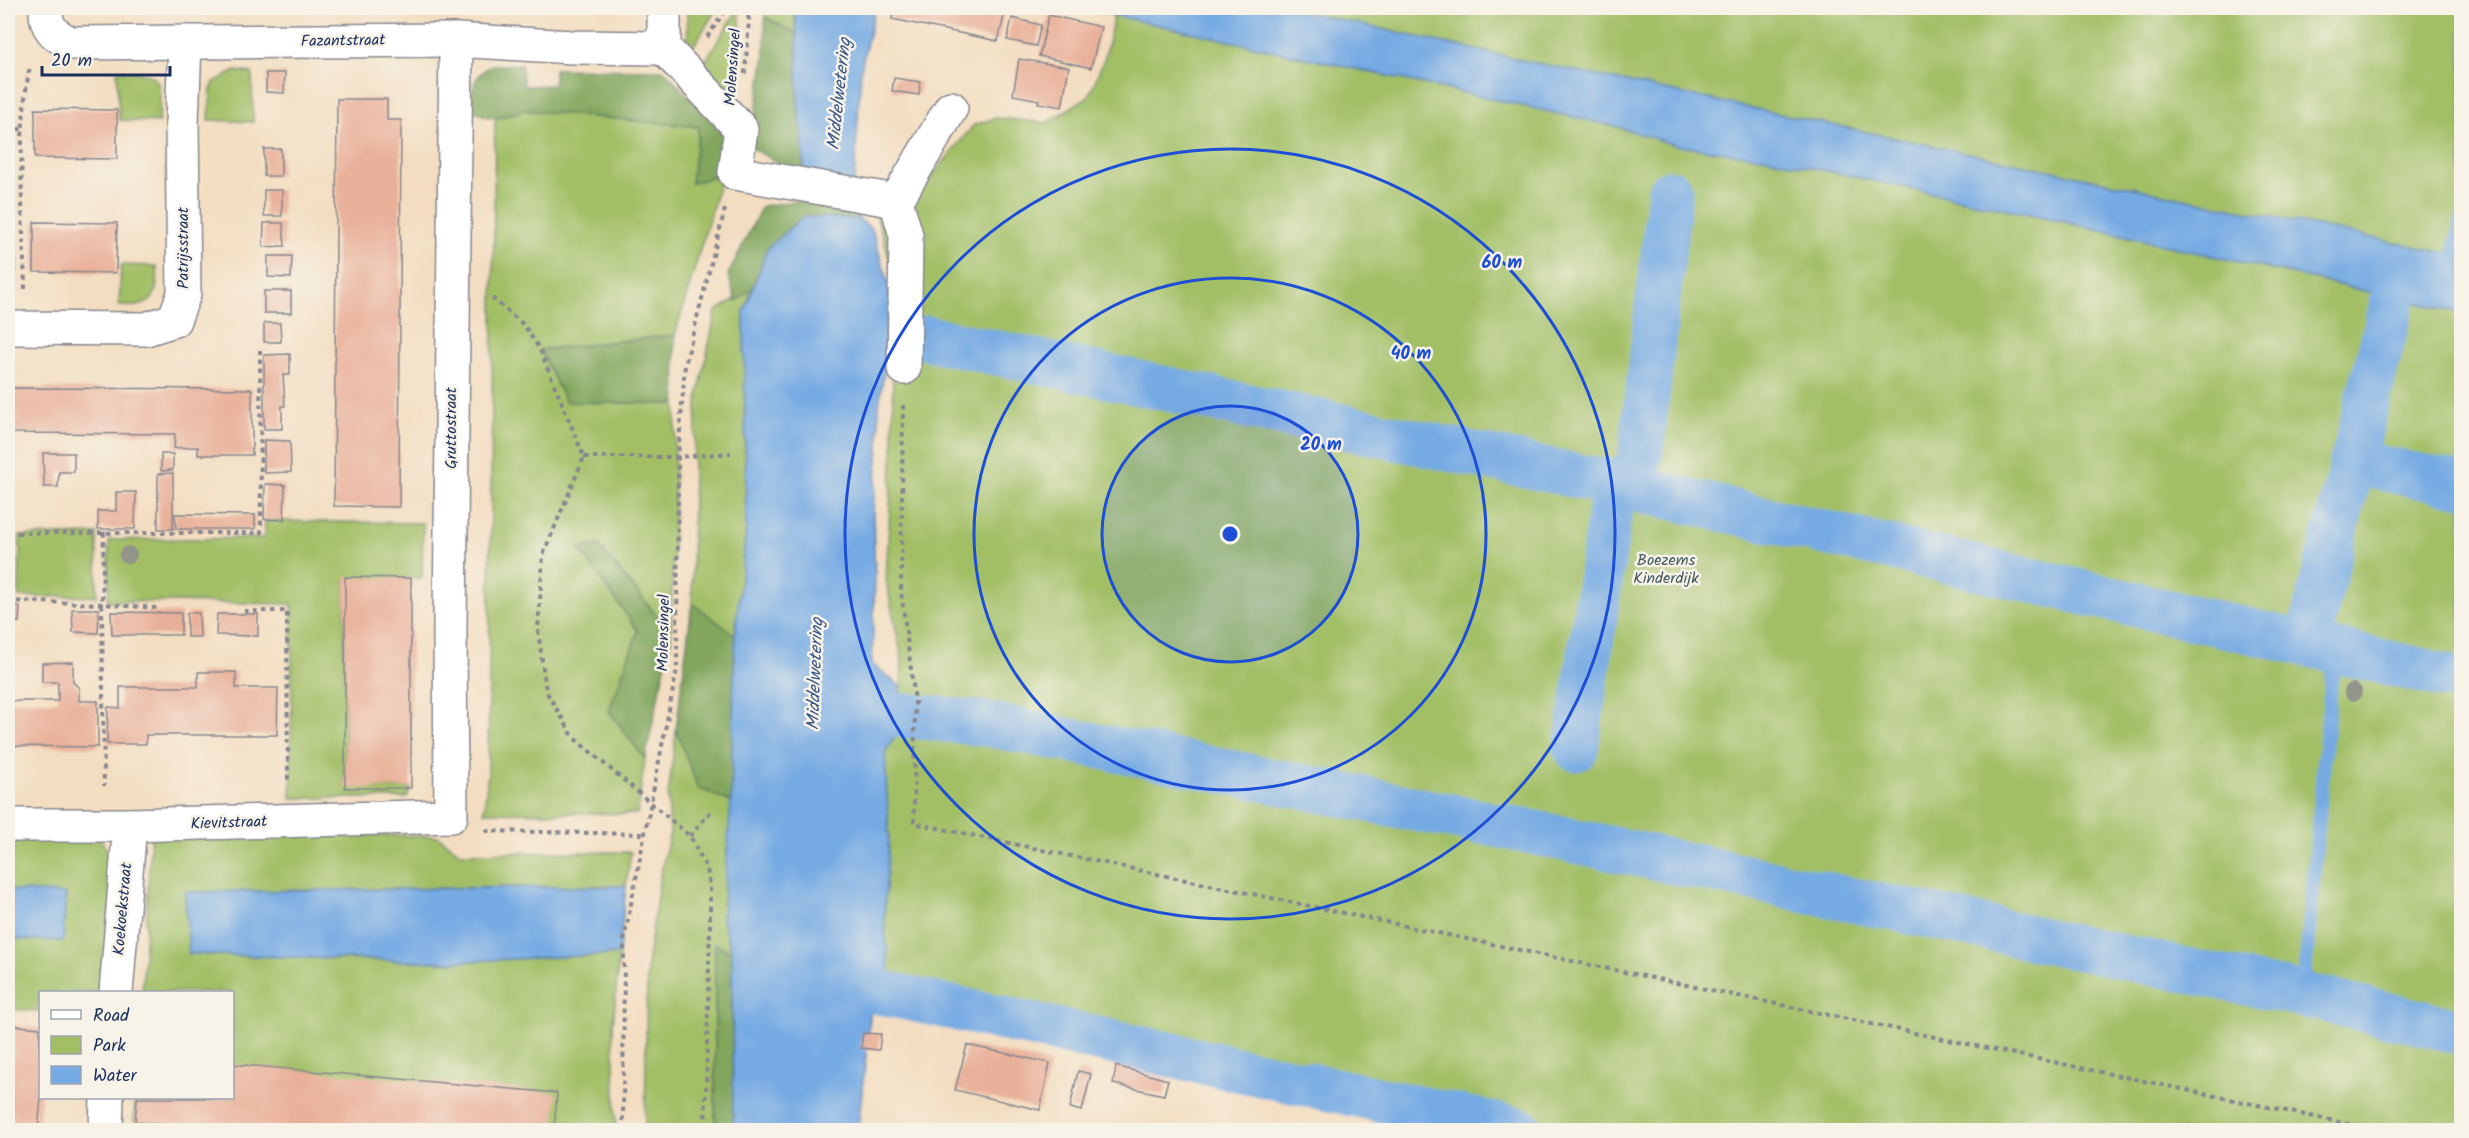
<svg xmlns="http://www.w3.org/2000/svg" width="2469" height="1138" font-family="Kalam,sans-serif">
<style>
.green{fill:#a2bf66;stroke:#5e7762;stroke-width:1.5}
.forest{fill:#81a65b;stroke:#4e6a5c;stroke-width:1.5}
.water{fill:#76aae3;stroke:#486ca0;stroke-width:1.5}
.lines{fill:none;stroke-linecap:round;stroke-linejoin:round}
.stream{stroke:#76aae3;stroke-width:14}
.canal{stroke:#76aae3;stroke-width:45}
.building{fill:#e9b099}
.minor-casing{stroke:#87868f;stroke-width:36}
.path{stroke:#87868f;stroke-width:4;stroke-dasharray:4.5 4.5;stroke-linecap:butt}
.minor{stroke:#fff;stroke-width:33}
.tree{fill:#93958b}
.ring{fill:none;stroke:#1d4ed8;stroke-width:3}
.labels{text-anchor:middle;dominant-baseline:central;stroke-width:5;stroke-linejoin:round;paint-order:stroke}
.street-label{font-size:16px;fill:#1b2f5e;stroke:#f7f3e8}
.park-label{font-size:16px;fill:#445a60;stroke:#f7f3e8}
.water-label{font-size:18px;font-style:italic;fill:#365486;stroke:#f7f3e8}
.centre{fill:#1d4ed8;stroke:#f7f3e8;stroke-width:3}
.ring-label{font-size:18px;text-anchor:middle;font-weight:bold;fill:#1d4ed8;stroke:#f7f3e8;stroke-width:5;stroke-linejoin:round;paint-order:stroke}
</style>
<rect width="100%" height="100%" fill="#f7f3e8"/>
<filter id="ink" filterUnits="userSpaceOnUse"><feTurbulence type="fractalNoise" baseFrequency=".0167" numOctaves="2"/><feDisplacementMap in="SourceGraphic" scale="12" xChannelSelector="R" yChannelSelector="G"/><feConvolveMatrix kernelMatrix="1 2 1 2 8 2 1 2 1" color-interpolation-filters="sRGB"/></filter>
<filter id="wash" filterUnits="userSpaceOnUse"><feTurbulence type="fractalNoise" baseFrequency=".008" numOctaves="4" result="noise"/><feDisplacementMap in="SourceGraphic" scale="24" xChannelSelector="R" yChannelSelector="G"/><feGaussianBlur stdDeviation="1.35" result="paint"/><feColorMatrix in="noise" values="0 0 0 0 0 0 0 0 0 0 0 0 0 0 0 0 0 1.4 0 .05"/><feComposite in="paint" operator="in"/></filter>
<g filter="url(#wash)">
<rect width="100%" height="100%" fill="#f3ddc0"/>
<g class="green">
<polygon points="687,8 717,8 693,47 688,49"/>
<path d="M739,8C743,41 739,73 734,105L702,66Z"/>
<polygon points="763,8 794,8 797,34 765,17"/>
<polygon points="1082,8 2461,8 2461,1130 1566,1130 874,979 888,829 885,753 900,727 902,659 886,580 893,449 893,270 871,198 908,205 974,125 996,118 1047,123 1089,96 1105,57 1114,15"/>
<path d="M117,71C166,72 160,79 159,122L119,120Z"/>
<polygon points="236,71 252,73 253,122 209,120 211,90 214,82"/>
<polygon points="523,110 699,127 691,183 722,175 675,335 540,350 566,402 676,404 671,639 658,617 598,545 579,548 638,631 609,711 645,759 637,814 484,812 488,773 495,119"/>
<path d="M121,265L157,266C159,299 152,309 119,306Z"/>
<polygon points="752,289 744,312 746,531 735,635 692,603 693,466 698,396 716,311"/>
<polygon points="265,521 423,523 422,578 345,579 345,787 411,788 407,798 291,798 292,604 108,601 109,540 264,538"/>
<polygon points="97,534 97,596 19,597 20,536"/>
<polygon points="676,730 698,788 731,802 722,919 732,953 715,943 715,1130 645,1130 647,966 660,876 670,833 668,796"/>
<polygon points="285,834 438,836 460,853 631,852 626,886 185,892 189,954 446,962 619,954 613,1025 616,1130 139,1130 134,1120 135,1098 232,1098 232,992 142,992 151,837"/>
<polygon points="8,836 99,837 109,853 114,873 108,992 40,992 40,1011 8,1009 8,939 63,940 66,894 8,890"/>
</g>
<g class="forest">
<polygon points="765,17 797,34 798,104 803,139 854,185 859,219 803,217 768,248 752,289 736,301 728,275 762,206 803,200 804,177 750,147 765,55"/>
<path d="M492,65H521L524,86L554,85V69L664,70L722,133L725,155L722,175L691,183L699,127L523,110C502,117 489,123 471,108C472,87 473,76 492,65Z"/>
<polygon points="675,335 676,404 566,402 540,350"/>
<polygon points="598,545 658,617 671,639 645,759 609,711 638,631 579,548"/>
<polygon points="692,603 735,635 731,802 698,788 676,730"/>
<polygon points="715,943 732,953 733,1130 715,1130"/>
</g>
<g class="water">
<polygon points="794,8 875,8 861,68 854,185 804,177 803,139 798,104 797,34"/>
<polygon points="1081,8 1287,8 1517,59 2461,256 2461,313 2035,215 1762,157 1678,146 1618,127"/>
<polygon points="803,217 859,219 872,229 891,292 885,365 879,406 879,448 873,513 875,578 872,664 900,686 900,727 885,753 889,840 884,919 889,969 874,979 858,1130 733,1130 732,953 722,919 731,802 735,635 746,531 744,312 768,248"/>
<polygon points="626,886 619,954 446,962 189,954 185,892"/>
<polygon points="8,890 66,894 63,941 8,939"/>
</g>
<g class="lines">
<g class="stream">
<polyline points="2453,255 2462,219"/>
<polyline points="2303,995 2334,651"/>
</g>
<g class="canal">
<polyline points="927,338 1614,484 2462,680"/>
<polyline points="2351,462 2462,485"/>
<polyline points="2307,645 2400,271"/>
<polyline points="838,714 901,715 987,724 1551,836 2303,995 2462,1032"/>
<polyline points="1576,749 1614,484 1639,468 1670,192"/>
<polyline points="812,986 856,987 1520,1130"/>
</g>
</g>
<g id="blocks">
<g class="building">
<polygon points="894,8 1006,8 998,41 892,19"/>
<polygon points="1049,15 1101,27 1091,68 1039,56"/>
<polygon points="1012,18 1041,25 1036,46 1007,40"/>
<polygon points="1019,59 1069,67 1062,107 1038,103 1039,100 1013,95"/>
<polygon points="266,73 285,73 284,93 266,92"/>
<polygon points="894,78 920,82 919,95 892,91"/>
<polygon points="337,99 387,99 387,120 401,120 399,507 334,506"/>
<polygon points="35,109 117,110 117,159 35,158"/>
<rect x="264" y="149" width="17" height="27"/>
<rect x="264" y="190" width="18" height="26"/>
<polygon points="34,222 117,223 116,273 34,272"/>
<polygon points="264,223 283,223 285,246 263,247"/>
<rect x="8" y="227" width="7" height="45"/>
<polygon points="268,256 292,256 291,278 268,277"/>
<rect x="264" y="291" width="27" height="22"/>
<polygon points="264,323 280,323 281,342 264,342"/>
<polygon points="290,354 290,375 283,375 285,406 282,406 282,429 264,429 264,355"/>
<polygon points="8,388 252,389 252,455 198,455 198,447 174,448 175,434 8,433"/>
<polygon points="264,440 290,441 291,472 264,473"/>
<polygon points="43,453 74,453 74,472 59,472 58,487 44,487"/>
<polygon points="161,454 173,454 173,470 161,471"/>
<polygon points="173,473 173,529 158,529 158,474"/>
<polygon points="265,484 285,485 284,520 264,519"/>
<polygon points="116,492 136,492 135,529 98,529 98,511 116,511"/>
<polygon points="175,514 255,515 255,529 176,529"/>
<polygon points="345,577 411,578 411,788 345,788"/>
<polygon points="8,606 20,606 19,622 8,622"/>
<polygon points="72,609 99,609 98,633 73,632"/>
<polygon points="111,612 181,613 181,635 112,635"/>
<polygon points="187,613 199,613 200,637 187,637"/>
<polygon points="217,614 258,614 258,636 216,635"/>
<polygon points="73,662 73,682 79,688 79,701 98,701 98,747 8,746 8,701 58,701 58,682 42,682 42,663"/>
<polygon points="198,672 236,672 236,688 278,688 277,735 146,735 146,744 107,744 108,707 120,708 120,687 198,687"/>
<polygon points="8,1025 40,1028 41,1098 38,1130 8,1130"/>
<polygon points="863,1033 881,1034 879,1050 861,1048"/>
<polygon points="967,1045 1050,1063 1040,1110 955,1090"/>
<polygon points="232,1064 557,1093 554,1130 231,1130 135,1122 137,1098 232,1098"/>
<polygon points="1116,1066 1168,1080 1164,1095 1113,1084"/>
<polygon points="1078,1071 1091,1074 1082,1111 1070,1108"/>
</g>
</g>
</g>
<g filter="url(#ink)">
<use href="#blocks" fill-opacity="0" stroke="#87868f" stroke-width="1.5"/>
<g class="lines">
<defs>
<g id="minor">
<path d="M46,8C45,27 54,35 70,43L456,40L572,47L664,48"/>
<polyline points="664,8 664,48 741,129 735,173 896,201 951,108"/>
<polyline points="896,201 906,235 904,368"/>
<polyline points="8,328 146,329 174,320 184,294 182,123 185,42"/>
<polyline points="8,825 130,825 451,816 450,626 456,40"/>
<polyline points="116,992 130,825"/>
<polyline points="106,1130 107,1098"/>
</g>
</defs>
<use href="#minor" class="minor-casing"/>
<g class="path">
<polyline points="707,37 727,8"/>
<polyline points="745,74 749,20 746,8"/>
<polyline points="8,129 22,129"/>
<path d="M25,289C23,215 16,139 30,66"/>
<polyline points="492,298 524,325 540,350 584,457 543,555 538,630 546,691 574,738 690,836 707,869 710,885 710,923 705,1130"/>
<polyline points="903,405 901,591 915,701 914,823 2377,1130"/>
<polyline points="584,457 678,457 731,453"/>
<polyline points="104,532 102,604 104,786"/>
<polyline points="8,533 261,533 260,350"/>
<polyline points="8,601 102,604 157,608"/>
<polyline points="244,611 287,611 288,783"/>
<polyline points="485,831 644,834"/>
<polyline points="690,836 712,810"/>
<polyline points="623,1130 624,940 677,669 678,457 685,365 725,209"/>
</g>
<use href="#minor" class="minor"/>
</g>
<g class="tree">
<circle cx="128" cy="555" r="9"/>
<circle cx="2353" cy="692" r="9"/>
</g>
</g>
<circle cx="1230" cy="534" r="128" fill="#1d4ed8" fill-opacity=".12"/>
<g class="ring">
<circle cx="1230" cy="534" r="128"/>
<circle cx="1230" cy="534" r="256"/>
<circle cx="1230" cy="534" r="385"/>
</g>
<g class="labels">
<g class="street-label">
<text transform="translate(343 41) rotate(-1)">Fazantstraat</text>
<text transform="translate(733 67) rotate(-86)">Molensingel</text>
<text transform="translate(183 248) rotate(-90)">Patrijsstraat</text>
<text transform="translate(451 428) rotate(-90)">Gruttostraat</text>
<text transform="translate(664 633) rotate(-89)">Molensingel</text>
<text transform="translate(229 823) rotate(-2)">Kievitstraat</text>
<text transform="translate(123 909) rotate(-85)">Koekoekstraat</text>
</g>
<g class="park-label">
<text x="1666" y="560">Boezems<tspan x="1666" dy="18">Kinderdijk</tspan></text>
</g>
<g class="water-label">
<text transform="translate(840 94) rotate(-84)">Middelwetering</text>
<text transform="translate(816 674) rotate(-88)">Middelwetering</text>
</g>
</g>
<circle cx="1230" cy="534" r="9" class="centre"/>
<g class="ring-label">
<text x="1502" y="268">60 m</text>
<text x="1411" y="359">40 m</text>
<text x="1321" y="450">20 m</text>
</g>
<rect width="2469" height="1138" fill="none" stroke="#f7f3e8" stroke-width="30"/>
<rect x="39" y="991" width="195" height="108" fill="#f7f3e8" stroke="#9fa5b1" stroke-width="1.5"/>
<rect x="51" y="1010" width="30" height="9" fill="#ffffff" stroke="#9fa5b1" stroke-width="1.5"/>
<text x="93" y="1021" font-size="18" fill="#1b2f5e">Road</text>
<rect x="51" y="1036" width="30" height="18" fill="#a2bf66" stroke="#9fa5b1" stroke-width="1.5"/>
<text x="93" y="1051" font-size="18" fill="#1b2f5e">Park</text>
<rect x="51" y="1066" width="30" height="18" fill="#76aae3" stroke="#9fa5b1" stroke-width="1.5"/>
<text x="93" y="1081" font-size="18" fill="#1b2f5e">Water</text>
<path d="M42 66v9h128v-9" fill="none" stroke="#1b2f5e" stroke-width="3"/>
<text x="51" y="66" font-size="18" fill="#1b2f5e" stroke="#f7f3e8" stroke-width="4.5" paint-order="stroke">20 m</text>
</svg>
